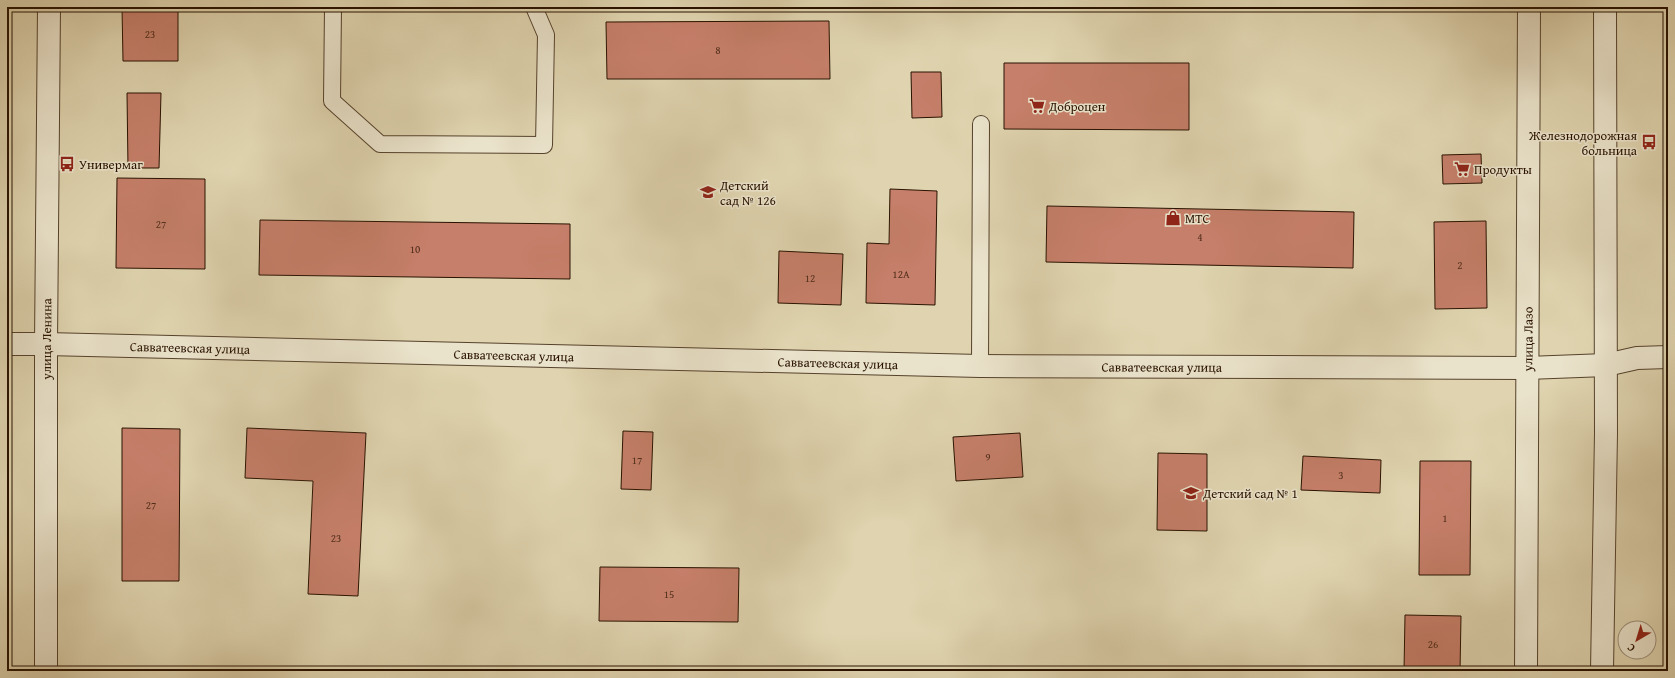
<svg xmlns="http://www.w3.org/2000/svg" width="1675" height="678" font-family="'Gentium Book Plus',serif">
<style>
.building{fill:#c67f6a;stroke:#291200}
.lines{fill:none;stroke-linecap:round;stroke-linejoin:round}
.service-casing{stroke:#56422c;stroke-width:18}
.minor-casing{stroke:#56422c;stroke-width:24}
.tertiary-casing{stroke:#56422c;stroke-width:24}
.service{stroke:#eae3cb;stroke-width:16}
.minor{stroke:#eae3cb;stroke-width:22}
.tertiary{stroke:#eae3cb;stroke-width:22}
.labels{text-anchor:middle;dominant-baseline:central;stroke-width:3;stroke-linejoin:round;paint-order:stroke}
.number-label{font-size:11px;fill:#502d1a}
.poi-label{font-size:13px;fill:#291200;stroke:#eae3cb;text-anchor:start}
.street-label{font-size:13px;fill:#291200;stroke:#eae3cb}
</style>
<rect width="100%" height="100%" fill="#dfd4af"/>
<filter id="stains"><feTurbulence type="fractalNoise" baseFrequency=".005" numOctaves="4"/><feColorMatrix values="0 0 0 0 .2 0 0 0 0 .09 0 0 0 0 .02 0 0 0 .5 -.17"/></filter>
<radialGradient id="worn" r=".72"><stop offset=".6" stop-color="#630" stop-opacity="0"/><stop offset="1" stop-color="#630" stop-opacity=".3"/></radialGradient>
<g class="building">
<polygon points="122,7 178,7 178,61 123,61"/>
<polygon points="829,21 830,79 607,79 606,22"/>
<polygon points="1004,63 1189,63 1189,130 1004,129"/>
<polygon points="911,72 941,72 942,117 912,118"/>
<polygon points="127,93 161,93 159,168 128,168"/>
<polygon points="1481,154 1482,183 1443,184 1442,155"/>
<polygon points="117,178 205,179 205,269 116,268"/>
<polygon points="890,189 937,191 935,305 866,303 867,243 889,244"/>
<polygon points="1047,206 1354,212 1353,268 1046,262"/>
<polygon points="260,220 570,224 570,279 259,275"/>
<polygon points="1486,221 1487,308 1435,309 1434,222"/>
<polygon points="779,251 843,254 841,305 778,303"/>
<polygon points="122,428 180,429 179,581 122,581"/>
<polygon points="247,428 366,433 358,596 308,594 313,481 245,478"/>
<polygon points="623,431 653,432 651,490 621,489"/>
<polygon points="1020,433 1023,477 956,481 953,437"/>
<polygon points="1158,453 1207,454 1207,531 1157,530"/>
<polygon points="1303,456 1381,460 1380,493 1301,490"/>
<polygon points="1420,461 1471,461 1470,575 1419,575"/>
<polygon points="600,567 739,568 738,622 599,621"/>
<polygon points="1405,615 1461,616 1460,671 1404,671"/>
</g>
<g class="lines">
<defs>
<g id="service">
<polyline points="333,7 332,101 380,144 544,145 546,35 534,7"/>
<polyline points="980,366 981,124"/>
</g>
<g id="minor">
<path id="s1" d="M7,344H46L980,366L1527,368L1606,365L1637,358L1668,357"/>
<path id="s2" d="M46,671V344L49,7"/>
</g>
<g id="tertiary">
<path id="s3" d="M1526,671L1529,7"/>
<polyline points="1602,671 1606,433 1605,7"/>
</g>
</defs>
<use href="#service" class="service-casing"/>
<use href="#minor" class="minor-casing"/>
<use href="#tertiary" class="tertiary-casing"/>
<use href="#service" class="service"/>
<use href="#minor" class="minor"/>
<use href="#tertiary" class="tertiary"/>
</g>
<defs>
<symbol id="supermarket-bare" viewBox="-9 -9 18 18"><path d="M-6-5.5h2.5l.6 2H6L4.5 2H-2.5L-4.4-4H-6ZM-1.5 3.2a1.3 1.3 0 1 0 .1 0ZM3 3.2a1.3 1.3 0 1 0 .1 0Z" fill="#8f2418" stroke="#eae3cb" stroke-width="2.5" paint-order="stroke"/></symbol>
<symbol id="bus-bare" viewBox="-9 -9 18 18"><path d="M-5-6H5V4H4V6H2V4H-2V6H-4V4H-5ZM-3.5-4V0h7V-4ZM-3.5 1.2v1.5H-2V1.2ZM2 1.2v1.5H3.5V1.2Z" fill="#8f2418" stroke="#eae3cb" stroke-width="2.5" paint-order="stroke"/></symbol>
<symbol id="school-bare" viewBox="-9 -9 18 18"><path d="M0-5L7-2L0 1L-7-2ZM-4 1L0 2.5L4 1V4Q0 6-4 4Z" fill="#8f2418" stroke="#eae3cb" stroke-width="2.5" paint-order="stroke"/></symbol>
<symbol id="shop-bare" viewBox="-9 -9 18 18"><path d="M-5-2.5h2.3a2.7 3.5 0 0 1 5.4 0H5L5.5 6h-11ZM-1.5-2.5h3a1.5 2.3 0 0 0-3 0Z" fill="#8f2418" stroke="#eae3cb" stroke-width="2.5" paint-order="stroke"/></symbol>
</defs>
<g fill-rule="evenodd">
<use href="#supermarket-bare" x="1026" y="95" width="22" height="22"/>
<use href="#bus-bare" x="1638" y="131" width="22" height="22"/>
<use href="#bus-bare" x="56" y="153" width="22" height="22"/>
<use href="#supermarket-bare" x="1451" y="158" width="22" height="22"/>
<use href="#school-bare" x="697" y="181" width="22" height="22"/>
<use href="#shop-bare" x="1162" y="207" width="22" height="22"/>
<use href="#school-bare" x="1180" y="482" width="22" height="22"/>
</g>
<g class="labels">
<g class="number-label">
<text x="150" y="34">23</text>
<text x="718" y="50">8</text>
<text x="161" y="224">27</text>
<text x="1200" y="237">4</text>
<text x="415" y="249">10</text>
<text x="1460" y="265">2</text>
<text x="901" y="274">12А</text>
<text x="810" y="278">12</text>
<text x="988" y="457">9</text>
<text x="637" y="460">17</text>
<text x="1341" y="475">3</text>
<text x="151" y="505">27</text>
<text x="1445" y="518">1</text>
<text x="336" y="538">23</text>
<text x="669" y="594">15</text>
<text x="1433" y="644">26</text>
</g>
<g class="poi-label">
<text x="1049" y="106">Доброцен</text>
<text x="1637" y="135" text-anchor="end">Железнодорожная<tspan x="1637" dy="15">больница</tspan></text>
<text x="79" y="164">Универмаг</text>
<text x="1474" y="169">Продукты</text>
<text x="720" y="185">Детский<tspan x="720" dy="15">сад № 126</tspan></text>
<text x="1185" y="218">МТС</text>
<text x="1203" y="493">Детский сад № 1</text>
</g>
<g class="street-label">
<text stroke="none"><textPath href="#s2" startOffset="332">улица Ленина</textPath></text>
<text stroke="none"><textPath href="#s3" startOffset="332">улица Лазо</textPath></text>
<text stroke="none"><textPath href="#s1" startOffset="183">Савватеевская улица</textPath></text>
<text stroke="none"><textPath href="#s1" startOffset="507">Савватеевская улица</textPath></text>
<text stroke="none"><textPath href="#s1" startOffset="831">Савватеевская улица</textPath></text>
<text stroke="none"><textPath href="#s1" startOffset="1155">Савватеевская улица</textPath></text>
</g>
</g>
<rect width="1675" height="678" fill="none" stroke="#dfd4af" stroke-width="24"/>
<rect x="8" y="8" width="1659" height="662" fill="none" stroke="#291200" stroke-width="2"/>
<rect x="12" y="12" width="1651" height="654" fill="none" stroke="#291200"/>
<g transform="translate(1637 640) rotate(218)"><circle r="19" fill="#eae3cb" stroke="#9d8f7a"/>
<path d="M0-3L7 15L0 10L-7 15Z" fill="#8f2418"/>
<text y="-6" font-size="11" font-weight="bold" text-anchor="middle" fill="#291200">С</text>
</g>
<rect width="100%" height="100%" filter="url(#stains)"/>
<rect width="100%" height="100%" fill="url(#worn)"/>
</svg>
